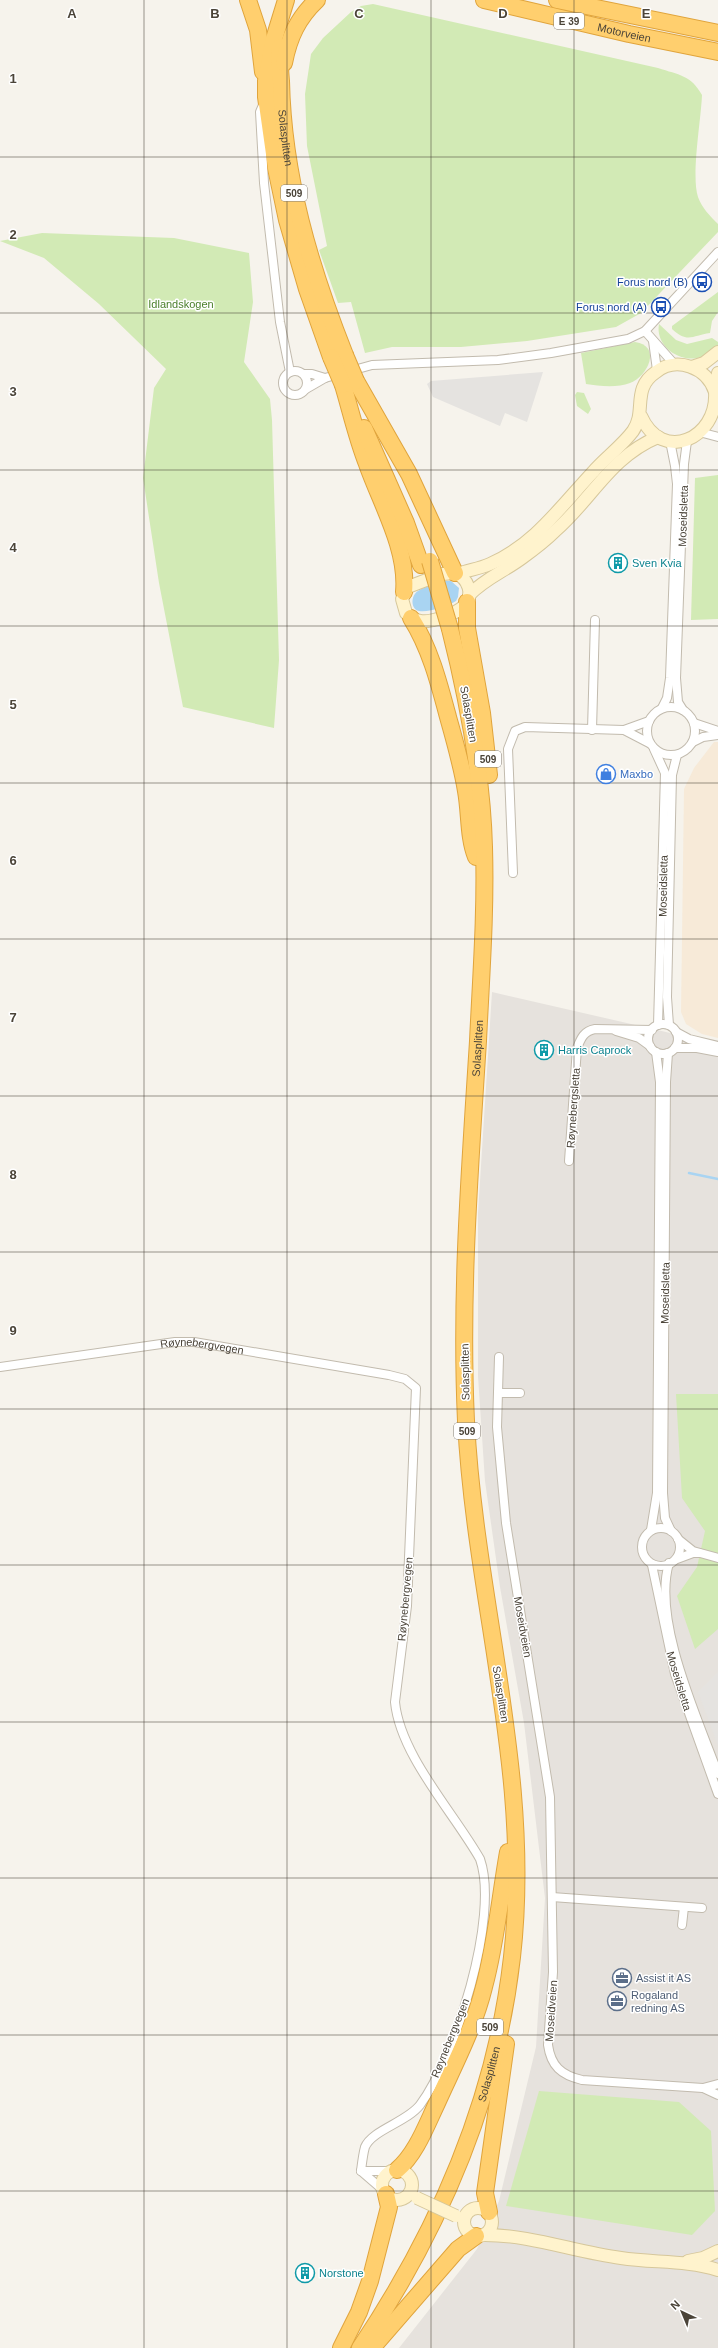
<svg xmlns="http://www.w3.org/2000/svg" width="718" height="2348" font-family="Helvetica,sans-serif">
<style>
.commercial{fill:#f7ead8}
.industrial{fill:#e6e2dd}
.green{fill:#d2eab5}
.parking{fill:#e5e3e0}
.water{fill:#a9d4f2}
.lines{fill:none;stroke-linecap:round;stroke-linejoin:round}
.stream{stroke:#a9d4f2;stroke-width:2.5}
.street-casing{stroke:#c2bbae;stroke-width:10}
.secondary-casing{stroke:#d6c79b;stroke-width:14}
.highway-casing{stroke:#e0a43c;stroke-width:18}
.street{stroke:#fff;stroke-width:8}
.secondary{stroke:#fff3cd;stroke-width:12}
.highway{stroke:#ffcf6e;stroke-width:16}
.secondary-bridge-casing{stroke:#d6c79b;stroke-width:14;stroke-linecap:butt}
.highway-bridge-casing{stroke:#e0a43c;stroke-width:18;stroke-linecap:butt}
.secondary-bridge{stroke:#fff3cd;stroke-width:12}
.highway-bridge{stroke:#ffcf6e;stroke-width:16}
.grid{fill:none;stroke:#4b4439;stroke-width:1;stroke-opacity:0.55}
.labels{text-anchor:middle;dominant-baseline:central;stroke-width:3;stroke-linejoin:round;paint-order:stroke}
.shield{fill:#fff;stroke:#817c74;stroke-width:1}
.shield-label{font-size:10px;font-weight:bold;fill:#4b4439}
.street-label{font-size:11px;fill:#4b4439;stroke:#fff}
.transit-label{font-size:11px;fill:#164399;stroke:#fff;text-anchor:end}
.park-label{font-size:11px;fill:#4a7f2a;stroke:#fff}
.culture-label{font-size:11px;fill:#0d838f;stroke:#fff;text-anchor:start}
.shop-label{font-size:11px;fill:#366cbe;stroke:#fff;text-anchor:start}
.service-label{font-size:11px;fill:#4e5e75;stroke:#fff;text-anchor:start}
.grid-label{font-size:13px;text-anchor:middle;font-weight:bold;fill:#4b4439;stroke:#fff;stroke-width:3;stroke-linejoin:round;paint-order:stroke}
</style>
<rect width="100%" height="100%" fill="#f6f3ec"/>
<polygon class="commercial" points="714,742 718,742 718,1038 702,1034 686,1024 681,1012 684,789 694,768"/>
<polygon class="industrial" points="492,992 718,1044 718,2348 399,2348 477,2249 499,2201 536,2047 545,1898 524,1723 500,1587 485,1481 478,1376 478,1213"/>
<g class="green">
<path d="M373,4L658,68C679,75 691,75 702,95C701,120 691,176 698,197C702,208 710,216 718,224V232L641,313L616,327L527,341L461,347H392L365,353L351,302L338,303L319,250L327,246L307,146L305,94L311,54L323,38L351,12L361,6Z"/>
<polygon points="42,233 174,238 249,253 253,302 244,362 270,399 272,420 279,660 274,728 183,707 159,583 143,478 154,388 166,369 99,304 44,258 0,241"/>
<path d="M718,292V312L712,321L710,333C693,335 688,344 672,329V326Z"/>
<path d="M659,324L676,340L687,344L712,338L718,342V345C712,351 706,357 697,358C678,362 655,345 659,324Z"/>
<path d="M635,342C662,346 648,376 630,383C617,388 599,386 586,384L581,353Z"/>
<polygon points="577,392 584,393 591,409 588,414 577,406 575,395"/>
<polygon points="718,475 718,619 691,620 695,478"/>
<polygon points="676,1394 718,1394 718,1629 695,1649 677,1596 697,1567 705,1531 682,1498"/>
<polygon points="539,2091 679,2102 711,2131 715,2211 692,2235 506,2206"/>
</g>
<g class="parking">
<polygon points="543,372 527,422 505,413 500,426 433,397 427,384 431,381"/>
<polygon points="718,1672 718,1746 698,1692"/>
</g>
<path class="water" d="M445,581H451L459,588L458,597L456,601C448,606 428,613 419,611C410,609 411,595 418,591C426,586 437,584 445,581Z"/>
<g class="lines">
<polyline class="stream" points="689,1173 718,1179"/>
<defs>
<g id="street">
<polyline points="263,105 260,112 264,183 280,322 290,372"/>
<polyline points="645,331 675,365"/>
<polyline points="653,341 657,370"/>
<circle cx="295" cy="383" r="12"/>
<polyline points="304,374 312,374 325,378"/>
<polyline points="306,389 325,378 372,365 498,360 551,353 628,339 645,331 718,252"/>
<polyline points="703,433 718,437"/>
<circle cx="671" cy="731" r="24"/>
<polyline points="662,708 667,698 670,678 677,484 675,466 670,441"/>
<polyline points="683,710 678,702 676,678 684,464 687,441"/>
<polyline points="694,723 718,731"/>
<polyline points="592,730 595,620"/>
<polyline points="624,730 649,721"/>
<polyline points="693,742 703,737 718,735"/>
<polyline points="654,749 665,773 658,1025"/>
<polyline points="513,873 508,749 515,731 525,727 624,730 649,743"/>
<circle cx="663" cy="1039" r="15"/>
<polyline points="669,1025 667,997 672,775 677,755"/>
<polyline points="616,1031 639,1038 650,1046"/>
<polyline points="676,1032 689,1039 718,1046"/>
<polyline points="675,1048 697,1048 718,1052"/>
<polyline points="668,1053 666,1082 663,1493 665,1518 671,1531"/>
<path d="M569,1161L577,1048C581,1038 584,1031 595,1029L652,1030"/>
<path d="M499,1357L497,1427L506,1523L550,1797L553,1972L548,2045C551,2066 561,2075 582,2080L703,2088L718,2095"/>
<path id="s1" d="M0,1367L175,1342H194L389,1375L405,1379L416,1388L407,1606L395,1702C400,1755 454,1813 480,1859C500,1916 455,2058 420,2105C407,2122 372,2130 365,2147C363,2154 362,2163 361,2171"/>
<polyline points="498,1393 520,1393"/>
<circle cx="661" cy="1547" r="19"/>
<polyline points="651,1530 657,1493 660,1082 656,1052"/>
<polyline points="678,1539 693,1551 718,1558"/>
<polyline points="677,1559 693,1553 699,1553"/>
<path d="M669,1563C652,1621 698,1719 718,1774"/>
<polyline points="652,1565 675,1674 718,1794"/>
<polyline points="552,1897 702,1908"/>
<polyline points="682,1925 684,1907"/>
<polyline points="703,2088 718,2084"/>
<polyline points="361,2171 391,2171"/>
<polyline points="361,2171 383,2190"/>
</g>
<g id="secondary">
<polyline points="692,367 704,363 718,352"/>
<polyline points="715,391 718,373"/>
<path d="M455,573C468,578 475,595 464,606C456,614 431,623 420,621C414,620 410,617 406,613L402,599L408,587L442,574Z"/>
<path d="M458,574C468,570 479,569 490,564C534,545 561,506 593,472C605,458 622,446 633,431C647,411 631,389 656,372C676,356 707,367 715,392C718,439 662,464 641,416"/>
<path d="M469,595C486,578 503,572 522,558C533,550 545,541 555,531C592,499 610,457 658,437"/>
<circle cx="397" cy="2185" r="15"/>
<circle cx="478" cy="2222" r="14"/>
<path d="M485,2235C531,2235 575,2252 621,2258C654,2263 686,2260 718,2270"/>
<polyline points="688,2261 703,2258 718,2251"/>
</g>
<g id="highway">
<polyline points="248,0 258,30 263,72"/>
<polyline points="286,0 274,39 266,81 266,97 276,168 287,220 307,289 331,357"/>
<path id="s2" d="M484,0L629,34L718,52"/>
<polyline points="557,0 718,33"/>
<path id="s3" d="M280,47C279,59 280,70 281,81C283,176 310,267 345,355"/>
<path d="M284,63C289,37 298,18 317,0"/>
<polyline points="356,381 409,474 455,573"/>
<path d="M343,385C351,412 357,439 367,464C381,504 408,549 404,592"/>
<polyline points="364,428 406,523 421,565"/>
<polyline points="467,602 467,628 482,713 489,775"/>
<path d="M411,618C430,648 439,683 448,717C455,742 462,766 466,791C470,813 468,837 476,857"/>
<path d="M397,2170C416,2154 426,2126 437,2103C454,2065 474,2028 484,1987C496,1943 500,1897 508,1852"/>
<polyline points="489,2212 485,2193 506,2044"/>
<polyline points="341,2348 359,2312 370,2281 389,2207 386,2194"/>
<path id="s4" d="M360,2348C439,2230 496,2099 512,1957C533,1774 475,1602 466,1421C460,1294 470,1168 478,1041C481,977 486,912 484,847C482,773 468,700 450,629"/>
<polyline points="372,2348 458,2249 476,2236"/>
</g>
</defs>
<use href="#street" class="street-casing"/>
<use href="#secondary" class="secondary-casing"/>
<use href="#highway" class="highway-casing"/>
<use href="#street" class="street"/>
<use href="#secondary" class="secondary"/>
<use href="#highway" class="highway"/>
<defs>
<polyline id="secondary-bridge" points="417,2198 456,2216"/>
<g id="highway-bridge">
<polyline points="345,355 356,381"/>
<polyline points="331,357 343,385"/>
<polyline points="430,561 450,629"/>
</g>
</defs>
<use href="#secondary-bridge" class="secondary-bridge-casing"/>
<use href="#highway-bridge" class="highway-bridge-casing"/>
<use href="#secondary-bridge" class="secondary-bridge"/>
<use href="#highway-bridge" class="highway-bridge"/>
</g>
<path class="grid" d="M144,0V2348M287,0V2348M431,0V2348M574,0V2348M0,157H718M0,313H718M0,470H718M0,626H718M0,783H718M0,939H718M0,1096H718M0,1252H718M0,1409H718M0,1565H718M0,1722H718M0,1878H718M0,2035H718M0,2191H718"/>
<defs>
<symbol id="bus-ring" viewBox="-11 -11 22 22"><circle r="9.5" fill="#fff" stroke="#1a4fb4" stroke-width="1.5"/><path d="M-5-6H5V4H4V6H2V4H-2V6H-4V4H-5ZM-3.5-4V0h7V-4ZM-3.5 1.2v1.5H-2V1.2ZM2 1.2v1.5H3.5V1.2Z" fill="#1a4fb4"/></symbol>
<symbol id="building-ring" viewBox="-11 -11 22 22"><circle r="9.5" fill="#fff" stroke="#0f9aa8" stroke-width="1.5"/><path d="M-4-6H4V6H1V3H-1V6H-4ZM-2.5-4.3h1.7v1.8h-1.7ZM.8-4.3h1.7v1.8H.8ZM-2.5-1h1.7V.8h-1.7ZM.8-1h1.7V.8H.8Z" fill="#0f9aa8"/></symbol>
<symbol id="shop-ring" viewBox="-11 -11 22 22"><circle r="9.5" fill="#fff" stroke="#3f7fe0" stroke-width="1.5"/><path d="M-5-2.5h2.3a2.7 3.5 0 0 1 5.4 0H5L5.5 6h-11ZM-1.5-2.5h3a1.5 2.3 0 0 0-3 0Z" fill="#3f7fe0"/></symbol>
<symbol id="office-ring" viewBox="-11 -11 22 22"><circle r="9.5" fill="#fff" stroke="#5c6f8a" stroke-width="1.5"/><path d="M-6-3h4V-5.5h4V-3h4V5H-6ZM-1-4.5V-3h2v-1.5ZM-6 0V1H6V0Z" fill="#5c6f8a"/></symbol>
</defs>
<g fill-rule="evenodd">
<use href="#bus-ring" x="691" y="271" width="22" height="22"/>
<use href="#bus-ring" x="650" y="296" width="22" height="22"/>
<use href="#building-ring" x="607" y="552" width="22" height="22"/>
<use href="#shop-ring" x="595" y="763" width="22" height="22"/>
<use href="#building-ring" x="533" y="1039" width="22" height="22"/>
<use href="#office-ring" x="611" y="1967" width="22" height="22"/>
<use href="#office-ring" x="606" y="1990" width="22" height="22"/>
<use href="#building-ring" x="294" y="2262" width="22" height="22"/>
</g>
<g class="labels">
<g class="shield">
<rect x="554" y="13" width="30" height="16" rx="3"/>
<rect x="281" y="185" width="26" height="16" rx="3"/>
<rect x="475" y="751" width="26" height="16" rx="3"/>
<rect x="454" y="1423" width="26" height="16" rx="3"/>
<rect x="477" y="2019" width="26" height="16" rx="3"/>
</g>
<g class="shield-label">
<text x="569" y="21">E 39</text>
<text x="294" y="193">509</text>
<text x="488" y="759">509</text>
<text x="467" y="1431">509</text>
<text x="490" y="2027">509</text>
</g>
<g class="street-label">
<text stroke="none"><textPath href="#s2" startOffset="144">Motorveien</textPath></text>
<text stroke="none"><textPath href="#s3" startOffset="91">Solasplitten</textPath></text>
<text transform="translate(683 516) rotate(-88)">Moseidsletta</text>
<text transform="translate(469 714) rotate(80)">Solasplitten</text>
<text transform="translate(663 886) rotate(-89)">Moseidsletta</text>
<text stroke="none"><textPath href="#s4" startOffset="1336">Solasplitten</textPath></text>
<text transform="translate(573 1108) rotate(-86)">Røynebergsletta</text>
<text transform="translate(665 1293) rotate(-89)">Moseidsletta</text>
<text stroke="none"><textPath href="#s1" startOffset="204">Røynebergvegen</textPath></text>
<text transform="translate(465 1372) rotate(-91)">Solasplitten</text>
<text transform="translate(405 1599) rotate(-85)">Røynebergvegen</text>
<text transform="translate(523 1627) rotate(80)">Moseidveien</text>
<text transform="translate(679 1681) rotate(73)">Moseidsletta</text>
<text transform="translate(501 1694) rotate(81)">Solasplitten</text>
<text transform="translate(551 2011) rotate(-86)">Moseidveien</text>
<text transform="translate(450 2038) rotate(-68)">Røynebergvegen</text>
<text stroke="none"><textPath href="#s4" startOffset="304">Solasplitten</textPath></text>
</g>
<g class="transit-label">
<text x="688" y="282">Forus nord (B)</text>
<text x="647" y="307">Forus nord (A)</text>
</g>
<g class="park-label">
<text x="181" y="304">Idlandskogen</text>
</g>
<g class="culture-label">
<text x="632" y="563">Sven Kvia</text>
<text x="558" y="1050">Harris Caprock</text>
<text x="319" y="2273">Norstone</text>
</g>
<g class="shop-label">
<text x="620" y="774">Maxbo</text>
</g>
<g class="service-label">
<text x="636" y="1978">Assist it AS</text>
<text x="631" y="1995">Rogaland<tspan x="631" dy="13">redning AS</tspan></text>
</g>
</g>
<g class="grid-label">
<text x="72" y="18">A</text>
<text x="215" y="18">B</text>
<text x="359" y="18">C</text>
<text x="503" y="18">D</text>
<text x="646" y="18">E</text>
<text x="13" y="83">1</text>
<text x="13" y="239">2</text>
<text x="13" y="396">3</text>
<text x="13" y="552">4</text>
<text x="13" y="709">5</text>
<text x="13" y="865">6</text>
<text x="13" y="1022">7</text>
<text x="13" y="1179">8</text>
<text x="13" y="1335">9</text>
</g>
<g transform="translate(682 2312) rotate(316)" stroke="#ffffff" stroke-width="3" paint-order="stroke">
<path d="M0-3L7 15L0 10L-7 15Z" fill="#4b4439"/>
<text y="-6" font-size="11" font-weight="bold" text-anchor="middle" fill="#4b4439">N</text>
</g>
</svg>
